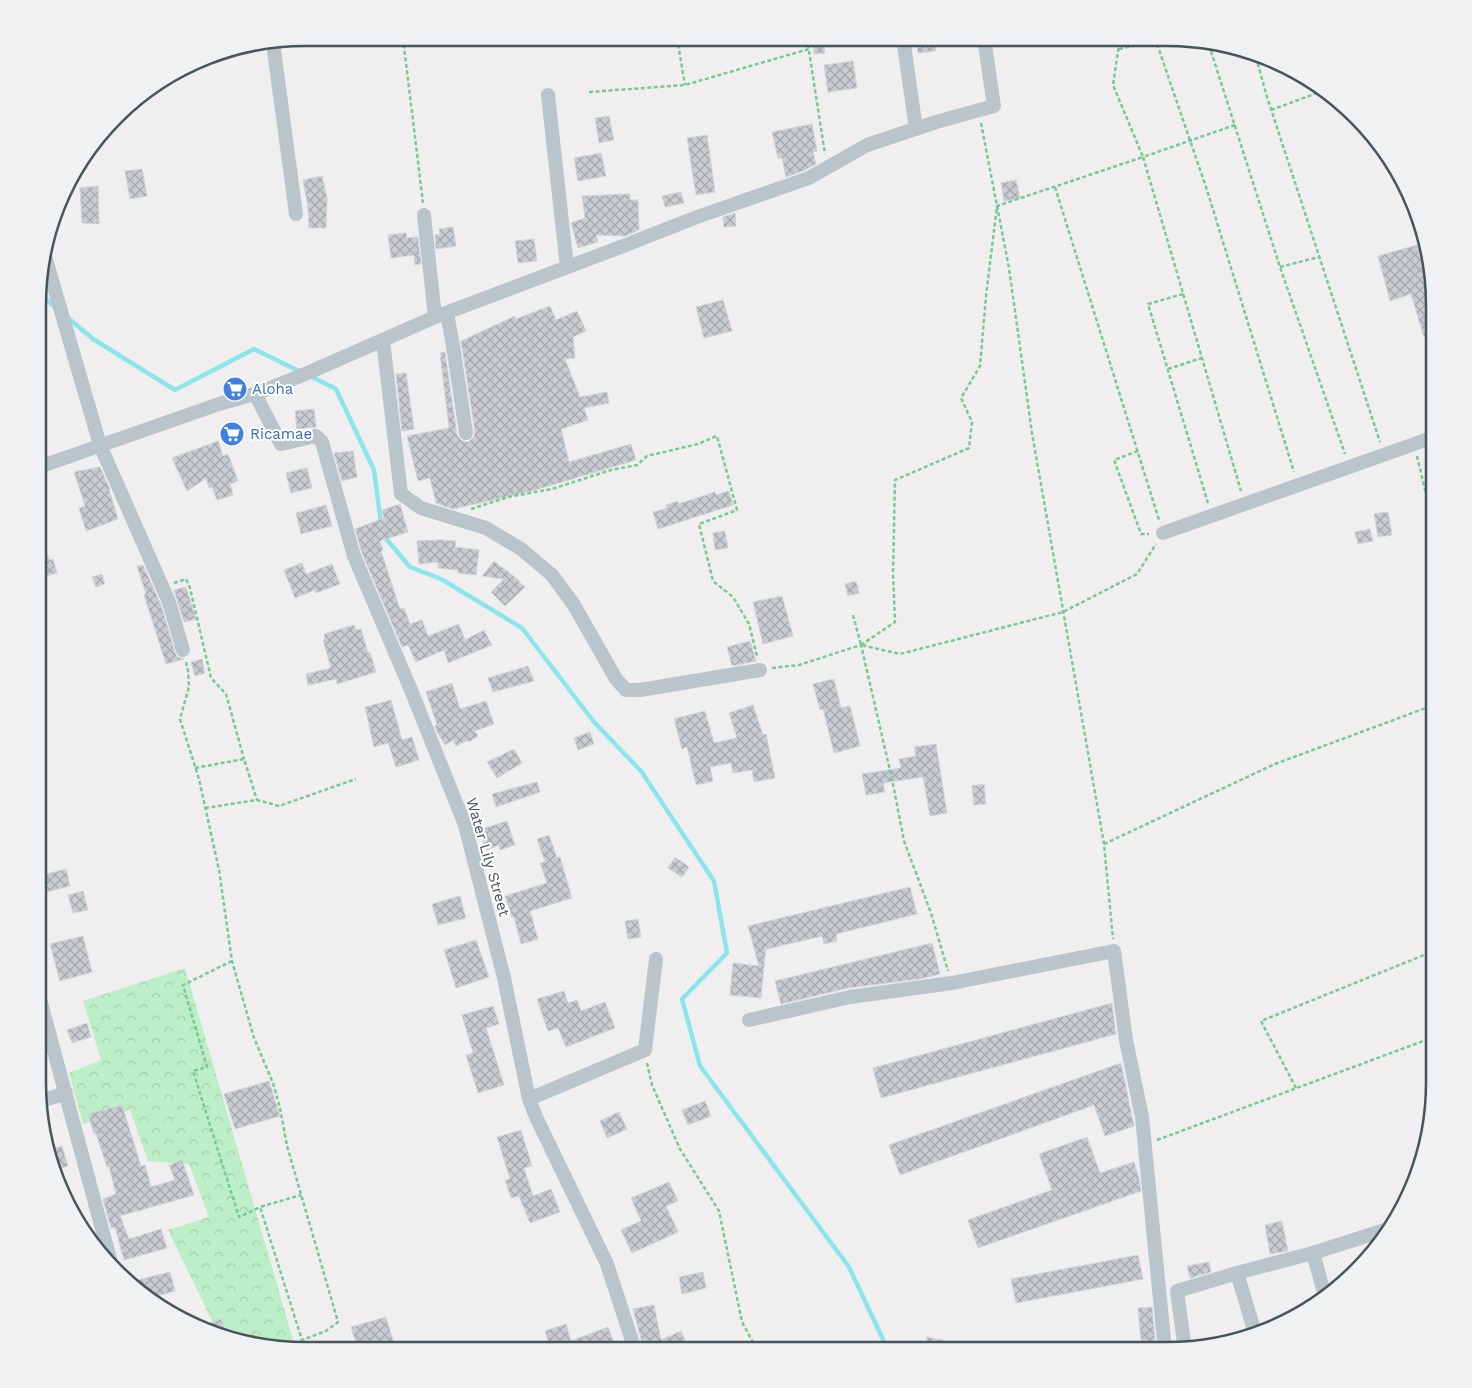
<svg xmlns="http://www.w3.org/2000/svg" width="1472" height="1388" font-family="'Work Sans',sans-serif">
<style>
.forest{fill:url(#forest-crowns)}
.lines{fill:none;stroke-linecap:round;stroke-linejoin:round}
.stream{stroke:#8ae6ea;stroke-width:4.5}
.building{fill:url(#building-cross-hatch);stroke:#d2d5d9}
.path{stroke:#75cb92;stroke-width:2.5;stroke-dasharray:4 2.5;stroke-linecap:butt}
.minor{stroke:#b9c5cb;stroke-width:14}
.labels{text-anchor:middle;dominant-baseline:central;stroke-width:4;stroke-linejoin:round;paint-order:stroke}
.shop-label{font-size:15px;fill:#366cbe;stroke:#fff;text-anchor:start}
.street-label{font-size:15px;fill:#46555b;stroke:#fff}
.rim{fill:none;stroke:#46555b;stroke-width:2.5}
</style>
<defs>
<pattern id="forest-crowns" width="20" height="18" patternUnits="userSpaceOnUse" patternTransform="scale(1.25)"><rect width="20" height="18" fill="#bceec7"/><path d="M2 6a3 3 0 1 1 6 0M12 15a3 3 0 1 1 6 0" fill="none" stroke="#a3cead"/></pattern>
<pattern id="building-cross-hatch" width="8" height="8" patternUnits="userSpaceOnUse" patternTransform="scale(1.25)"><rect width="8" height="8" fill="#c8ccd0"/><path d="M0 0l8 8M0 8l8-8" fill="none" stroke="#a4a8ac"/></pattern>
</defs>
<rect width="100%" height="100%" fill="#f0eeee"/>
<polygon class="forest" points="185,968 296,1350 253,1345 218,1333 168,1230 209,1217 189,1164 148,1161 130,1110 83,1124 69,1073 101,1060 83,1001"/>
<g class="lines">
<g class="stream">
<polyline points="40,294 55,307"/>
<polyline points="67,317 93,339 175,390 254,349 301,372"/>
<polyline points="310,376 336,389 374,470 381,523"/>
<polyline points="383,535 410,567 441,579 522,628 594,722 641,771 714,881 727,953 682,999 700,1066 849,1267 888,1350"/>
</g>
</g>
<g class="building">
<polygon points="812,38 823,38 825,53 814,54"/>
<polygon points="916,38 934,38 936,51 918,53"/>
<polygon points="853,61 857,88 828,92 824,65"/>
<polygon points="609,116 614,140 599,143 595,118"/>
<polygon points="812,124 817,151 813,152 816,164 805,170 786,177 782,158 778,158 772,132"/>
<polygon points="707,135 715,192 696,195 687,138"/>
<polygon points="601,153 606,176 578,181 574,158"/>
<polygon points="142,169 147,196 130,199 125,171"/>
<polygon points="322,176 327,198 326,228 309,228 308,207 303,180"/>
<polygon points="1016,180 1020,198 1004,201 1001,183"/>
<polygon points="98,186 99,224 82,223 80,188"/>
<polygon points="681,192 684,203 665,207 662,196"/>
<polygon points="630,194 630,200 638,200 639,230 625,236 596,235 598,242 578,248 571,223 585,218 582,196"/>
<polygon points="735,213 736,226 724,227 723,217"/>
<polygon points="453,227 456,246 436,249 435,235 440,234 439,229"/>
<polygon points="406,233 407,238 418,237 421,264 415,265 414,255 391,258 388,235"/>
<polygon points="534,239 537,261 518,263 515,241"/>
<polygon points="1417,245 1424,271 1426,270 1434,303 1434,335 1424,337 1411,294 1390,301 1378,256"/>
<polygon points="723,300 732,331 704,338 696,307"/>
<polygon points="550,306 556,320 577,311 586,331 573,337 575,358 565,359 580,397 607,392 609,403 584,408 588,420 561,429 569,462 631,444 636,460 532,491 453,509 436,503 430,478 418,481 407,436 449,428 440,353 445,352 457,435 462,441 468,442 474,437 475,432 461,341 515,316 516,319"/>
<polygon points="406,373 414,429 402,431 396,374"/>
<polygon points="314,409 316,427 297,429 295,411"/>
<polygon points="218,441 223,456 228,454 238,481 230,484 233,495 217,500 212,487 209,488 206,478 187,491 172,458"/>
<polygon points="353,451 357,477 342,481 334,453"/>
<polygon points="100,467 110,489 109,490 118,519 86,531 79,508 85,506 74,472"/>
<polygon points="307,468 312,488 291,493 286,473"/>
<polygon points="729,491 733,505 658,529 653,512 668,508 666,505 678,501 678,504 715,492 716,495"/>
<polygon points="400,504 408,532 380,541 383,550 381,551 400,609 404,608 410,624 422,620 428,636 459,624 465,640 484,630 492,645 448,663 444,650 416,662 408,645 402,647 362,553 355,529 384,518 382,510"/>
<polygon points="326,505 332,526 301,534 296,513"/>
<polygon points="1388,512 1392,535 1378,537 1374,514"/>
<polygon points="1370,529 1373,541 1358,544 1355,532"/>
<polygon points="725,531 728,548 715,550 713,533"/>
<polygon points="39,538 42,538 49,560 53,559 57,573 39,578"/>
<polygon points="441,540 456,541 455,547 479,550 476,575 458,573 458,570 438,568 438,562 419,564 417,541"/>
<polygon points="494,561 520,581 518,581 525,587 505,606 491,592 504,579 482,576"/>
<polygon points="302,563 306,574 332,564 340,584 316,593 315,590 295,598 284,570"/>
<polygon points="143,565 161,605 175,652 177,657 184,659 166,664 144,595 146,594 137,566"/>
<polygon points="102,574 105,584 96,587 92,577"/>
<polygon points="856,581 859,593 848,596 845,584"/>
<polygon points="186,587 196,619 184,622 174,590"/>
<polygon points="782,596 793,636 763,644 753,602"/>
<polygon points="354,625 356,630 361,629 368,653 370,652 376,672 337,684 336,679 308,685 306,674 331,668 323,640 325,639 324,634"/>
<polygon points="750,641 756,661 732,666 727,647"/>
<polygon points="202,659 205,673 195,676 191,662"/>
<polygon points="528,666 534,681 493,692 488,678"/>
<polygon points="834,679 841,708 850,706 860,746 834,753 823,709 820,710 813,684"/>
<polygon points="452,683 460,709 486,701 494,724 475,731 478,736 469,742 468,740 456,746 453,740 445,745 437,732 435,726 437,725 426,692"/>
<polygon points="391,700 402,740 412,737 419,760 396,767 388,743 374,747 365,707"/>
<polygon points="753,705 763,735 766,734 775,778 754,782 752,770 733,773 731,763 710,767 713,781 696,785 687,747 682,749 674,719 705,711 714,743 737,738 729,713"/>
<polygon points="590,732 594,744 578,750 574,738"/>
<polygon points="936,744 947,813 930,816 923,777 883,783 885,792 866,795 862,774 901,768 899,759 916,756 914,747"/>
<polygon points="514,749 522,763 497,778 487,762"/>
<polygon points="537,782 540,792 496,807 492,794"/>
<polygon points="984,784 986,804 974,805 972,786"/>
<polygon points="507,821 515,845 500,850 499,845 486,850 479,830"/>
<polygon points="549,835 557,858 560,857 572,898 530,911 538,939 521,944 514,917 512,917 505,896 547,883 540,863 545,862 537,839"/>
<polygon points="675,857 689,867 682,877 668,868"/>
<polygon points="66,869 70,886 38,894 39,876"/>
<polygon points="910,887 917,914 836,934 837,941 824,944 822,936 767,949 766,946 761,998 730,995 733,963 759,966 748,926"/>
<polygon points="83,891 88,910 73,913 68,895"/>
<polygon points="460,896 466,918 438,925 432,904"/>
<polygon points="638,919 641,937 628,939 625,921"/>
<polygon points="83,936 92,972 60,981 50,944"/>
<polygon points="476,940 489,977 456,988 444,950"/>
<polygon points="932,943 940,974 919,979 848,988 781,1004 775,981"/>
<polygon points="564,991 568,1003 577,1000 581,1011 605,1002 615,1028 566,1047 558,1028 548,1031 537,999"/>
<polygon points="1112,1003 1116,1034 881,1098 873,1068"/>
<polygon points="493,1006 499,1024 486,1028 504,1085 478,1093 466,1055 473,1053 462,1015"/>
<polygon points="87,1023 91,1037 72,1043 67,1030"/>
<polygon points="1121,1063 1134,1126 1105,1136 1094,1105 900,1175 889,1145"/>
<polygon points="269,1081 280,1116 235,1129 224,1094"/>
<polygon points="705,1101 711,1116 688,1125 682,1110"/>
<polygon points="122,1105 141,1166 145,1165 151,1187 175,1180 169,1165 182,1160 194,1195 120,1216 129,1239 161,1229 167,1248 124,1260 115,1227 111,1228 103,1199 116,1194 109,1166 107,1167 96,1133 94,1134 88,1114"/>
<polygon points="619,1112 627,1129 607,1138 600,1121"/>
<polygon points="521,1130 532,1166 524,1168 533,1196 551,1189 560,1212 530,1223 519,1196 511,1198 505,1180 510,1179 497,1137"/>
<polygon points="1087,1137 1100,1173 1134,1162 1139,1178 1141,1191 978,1248 968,1220 1052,1190 1039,1154"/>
<polygon points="62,1146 68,1166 54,1170 50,1150"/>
<polygon points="669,1182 678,1201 666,1206 678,1232 632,1253 621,1230 641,1221 631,1198"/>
<polygon points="1282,1221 1288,1251 1270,1254 1265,1225"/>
<polygon points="1138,1255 1143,1279 1016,1303 1011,1279"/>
<polygon points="1209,1262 1211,1272 1190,1278 1187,1266"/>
<polygon points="170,1272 175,1291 153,1297 133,1281"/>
<polygon points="703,1272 706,1288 682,1294 679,1277"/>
<polygon points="654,1305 661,1340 681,1331 686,1343 669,1350 644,1350 633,1309"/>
<polygon points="1152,1307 1156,1350 1142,1350 1138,1308"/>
<polygon points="386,1317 396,1350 358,1350 351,1327"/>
<polygon points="221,1319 227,1337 199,1327"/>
<polygon points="566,1324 571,1341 608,1327 617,1350 550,1350 551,1349 545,1331"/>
<polygon points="927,1337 964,1345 964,1350 925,1350"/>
</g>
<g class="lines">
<g class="path">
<polyline points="403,38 423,203"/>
<polyline points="677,38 685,85"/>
<polyline points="807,38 825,154"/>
<polyline points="1155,38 1207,190 1294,472"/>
<polyline points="1209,45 1280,267 1345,454"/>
<polyline points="1119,49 1156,41"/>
<polyline points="1256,57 1267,97 1380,442"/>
<polyline points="589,92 685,85 809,49"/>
<polyline points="1271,110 1320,92"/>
<polyline points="981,123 1009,268 1032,433 1104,844 1113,939"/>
<polyline points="1235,125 1143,157 1241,491"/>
<polyline points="1398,177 1434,291"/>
<polyline points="1055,187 1159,520"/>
<polyline points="1280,267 1319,257"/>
<polyline points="1183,294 1148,304 1208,503"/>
<polyline points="1168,369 1202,358"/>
<polyline points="1138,451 1114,460 1141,534 1149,534"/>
<polyline points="1417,456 1434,528"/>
<polyline points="471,509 508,497 552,489 611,470 637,465 647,456 698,444 717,436 737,510 699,524 713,581 733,597 749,624 757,656"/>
<polyline points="174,583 186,579 190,588 211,678 226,694 244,759"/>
<polyline points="853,615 861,645 900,654 1063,612 1137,574 1156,544"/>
<polyline points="861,645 895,622 893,574 895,480 969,448 972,422 961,398 980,366 986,296 997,206 1143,157 1113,85 1120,38"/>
<polyline points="186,662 188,670 189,687 180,719 199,779 219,870 232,961 254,1038 273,1083 280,1108 287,1146 338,1322 326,1331 302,1340 260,1207 301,1195"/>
<polyline points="772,668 799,665 861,645 892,779 904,841 931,913 948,971"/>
<polyline points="195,768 244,759 257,800"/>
<polyline points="205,808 257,800 279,806 356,779"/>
<polyline points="1104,844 1275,764 1434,705"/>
<polyline points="232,961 183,985 207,1067 193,1071 239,1217 260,1207"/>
<polyline points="647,1063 652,1085 680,1149 719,1211 742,1322 757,1350"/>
<polyline points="1296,1088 1261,1021 1434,951"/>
<polyline points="1157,1140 1434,1037"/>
<polyline points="302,1340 302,1350"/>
</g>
<g class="minor">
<polyline points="903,38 916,129"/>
<polyline points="273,43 296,214"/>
<polyline points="548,95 567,267"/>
<polyline points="424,215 435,317"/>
<polyline points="45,256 100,445 169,602 183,650"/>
<polyline points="447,313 453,346 466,433"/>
<polyline points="383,340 401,494 421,508 486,528 521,549 552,575 574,605 616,679 626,690 640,690 760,670"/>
<polyline points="255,394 281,444 316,436 322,442 354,556 411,690 465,825 504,978 529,1099 536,1117 607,1264 635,1350"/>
<polyline points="39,467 219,404 255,394 303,375 435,317 618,248 697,217 809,178 867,145 936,122 994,106 984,38"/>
<polyline points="1163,533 1434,437"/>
<polyline points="38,992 112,1266"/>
<polyline points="749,1020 850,997 952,983 1114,951 1126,1040 1142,1117 1165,1350"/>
<polyline points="529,1099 645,1050 656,959"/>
<polyline points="38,1102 66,1093"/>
<polyline points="1313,1253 1325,1296"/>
<polyline points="1237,1273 1255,1333"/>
<polyline points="1185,1350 1177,1291 1237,1273 1313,1253 1385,1230"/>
</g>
</g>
<defs>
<symbol id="supermarket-disc" viewBox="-11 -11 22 22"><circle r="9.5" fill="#3f7fe0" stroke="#fff"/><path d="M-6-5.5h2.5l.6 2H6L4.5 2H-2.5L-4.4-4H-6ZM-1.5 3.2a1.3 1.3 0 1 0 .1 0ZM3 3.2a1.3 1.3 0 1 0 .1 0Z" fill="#fff"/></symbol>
</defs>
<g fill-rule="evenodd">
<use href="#supermarket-disc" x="221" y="375" width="28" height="28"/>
<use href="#supermarket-disc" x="218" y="420" width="28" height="28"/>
</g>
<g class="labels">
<g class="shop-label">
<text x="252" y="389">Aloha</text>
<text x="250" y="434">Ricamae</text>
</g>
<g class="street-label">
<text transform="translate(488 857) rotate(74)">Water Lily Street</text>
</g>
</g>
<path d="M0 0H1472V1388H0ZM305 46H1167A259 259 0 0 1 1426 305V1083A259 259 0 0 1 1167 1342H305A259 259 0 0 1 46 1083V305A259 259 0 0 1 305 46Z" fill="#f0f1f2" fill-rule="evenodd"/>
<path class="rim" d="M305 46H1167A259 259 0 0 1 1426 305V1083A259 259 0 0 1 1167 1342H305A259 259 0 0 1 46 1083V305A259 259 0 0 1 305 46Z"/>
</svg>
